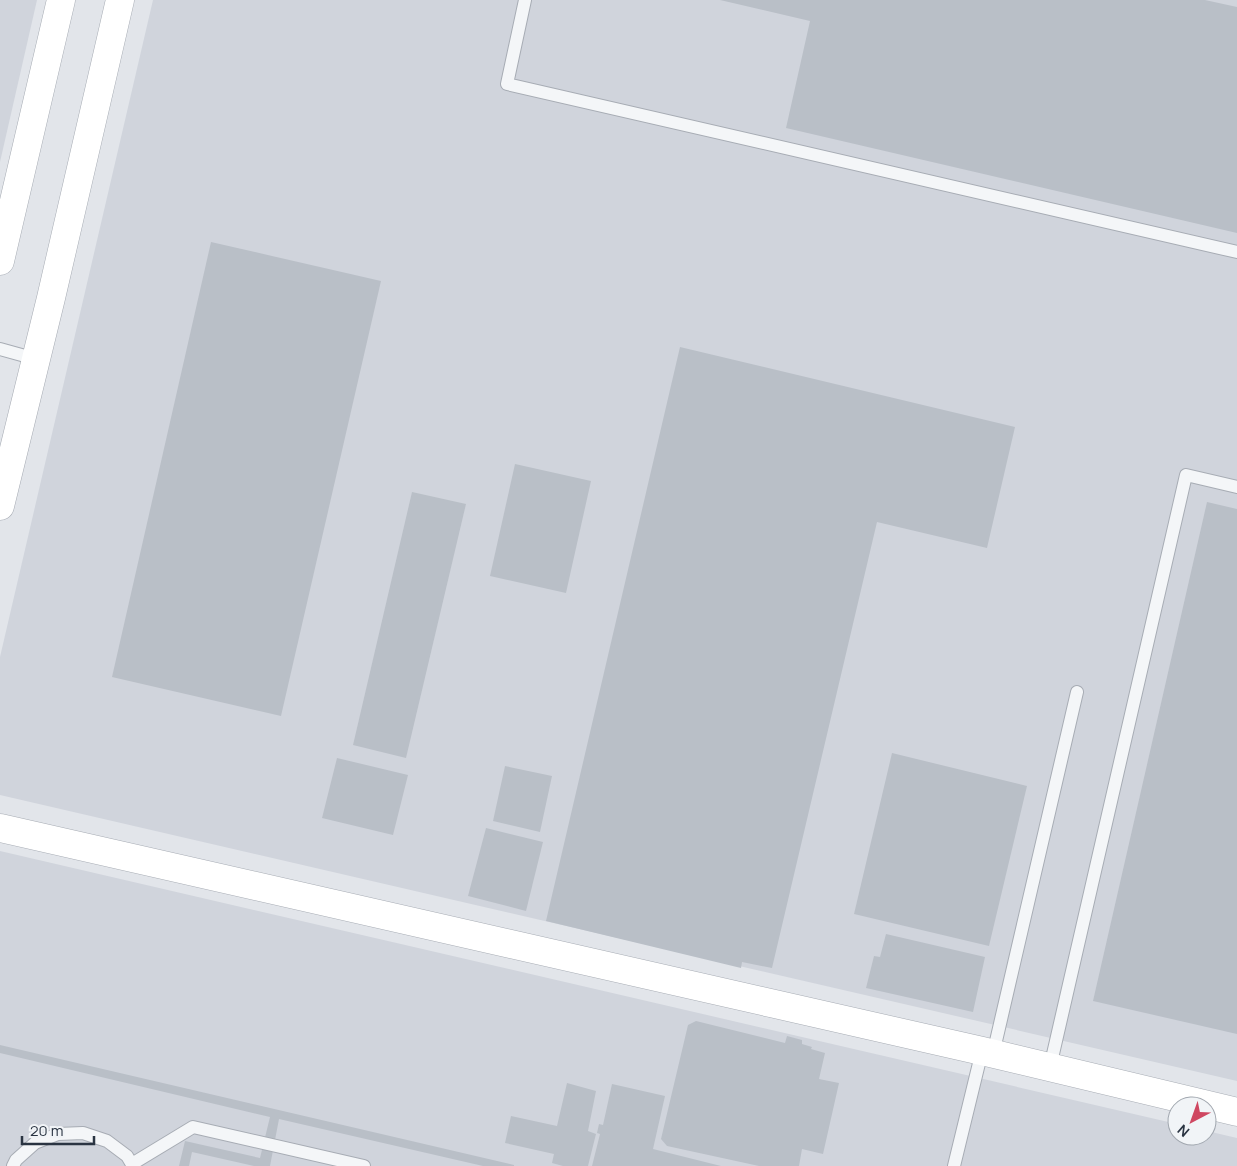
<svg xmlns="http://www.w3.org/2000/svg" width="1237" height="1166" font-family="Manrope,sans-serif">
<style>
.built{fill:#d0d4dc}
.building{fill:#b9bfc7}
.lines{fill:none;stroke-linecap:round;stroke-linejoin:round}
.lane-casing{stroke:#a7acb4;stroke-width:14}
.secondary-casing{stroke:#a7acb4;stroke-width:29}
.lane{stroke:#f4f6f8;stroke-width:12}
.secondary{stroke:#fff;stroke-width:28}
</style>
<rect width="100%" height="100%" fill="#e2e5ea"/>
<g class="built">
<polygon points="0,0 37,0 0,162"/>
<polygon points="153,0 1237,0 1237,1081 0,795 0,657"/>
<polygon points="0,851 1177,1124 1177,1136 1207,1136 1207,1131 1237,1138 1237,1166 0,1166"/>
</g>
<g class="building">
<polygon points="720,0 1205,0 1237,7 1237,233 786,128 810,21"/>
<polygon points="211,242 381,281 281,716 112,677"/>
<polygon points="680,347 1015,427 987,548 877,522 772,968 742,962 741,968 546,921"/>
<polygon points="515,464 591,481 566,593 490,576"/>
<polygon points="412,492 466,504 406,758 353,745"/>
<polygon points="1207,502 1237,509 1237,1034 1093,1001"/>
<polygon points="892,753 1027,786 989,946 854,914"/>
<polygon points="337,758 408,775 393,835 322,818"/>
<polygon points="505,766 552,776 540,832 493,821"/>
<polygon points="486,828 543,842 526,911 468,896"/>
<polygon points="886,934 985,957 973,1012 866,988 874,956 880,957"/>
<polygon points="696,1021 785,1043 787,1036 802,1040 802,1044 812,1047 811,1049 825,1053 819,1079 839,1083 823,1154 802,1149 799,1166 759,1166 667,1146 661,1139 688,1025"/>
<polygon points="0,1045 514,1165 514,1166 483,1166 279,1119 270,1166 254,1166 192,1152 189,1166 179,1166 185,1141 260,1158 270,1117 0,1053"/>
<polygon points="567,1083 596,1091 588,1131 596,1134 588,1166 563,1166 552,1163 554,1154 505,1143 511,1116 557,1126"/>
<polygon points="612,1084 665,1096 653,1149 721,1166 592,1166 600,1134 597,1133 599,1124 603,1125"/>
</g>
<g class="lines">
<defs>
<g id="lane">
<polyline points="525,0 507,84 1237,252"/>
<polyline points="0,349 36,359"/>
<polyline points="993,1054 1077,692"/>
<polyline points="1050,1067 1186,475 1237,487"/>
<polyline points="132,1164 193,1127 364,1166"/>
<polyline points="13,1166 16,1160 35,1143 58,1134 83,1133 107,1141 127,1156 133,1166"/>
<polyline points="954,1166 982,1051"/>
</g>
<g id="secondary">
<polyline points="0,261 61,0"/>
<polyline points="0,506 51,298 120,0"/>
<polyline points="0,828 982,1051 1237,1112"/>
</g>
</defs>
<use href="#lane" class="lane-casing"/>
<use href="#secondary" class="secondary-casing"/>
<use href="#lane" class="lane"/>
<use href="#secondary" class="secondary"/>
</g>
<g transform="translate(1192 1121) rotate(221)"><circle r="24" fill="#f1f4f7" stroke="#a1a7af"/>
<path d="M0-4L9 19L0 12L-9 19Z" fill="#cf4761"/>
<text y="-8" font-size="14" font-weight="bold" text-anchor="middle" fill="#2a3442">N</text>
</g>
<path d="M22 1136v8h72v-8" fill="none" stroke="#2a3442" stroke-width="2.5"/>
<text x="30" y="1136" font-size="15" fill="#2a3442" stroke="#f1f4f7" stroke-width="4" paint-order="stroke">20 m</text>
</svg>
